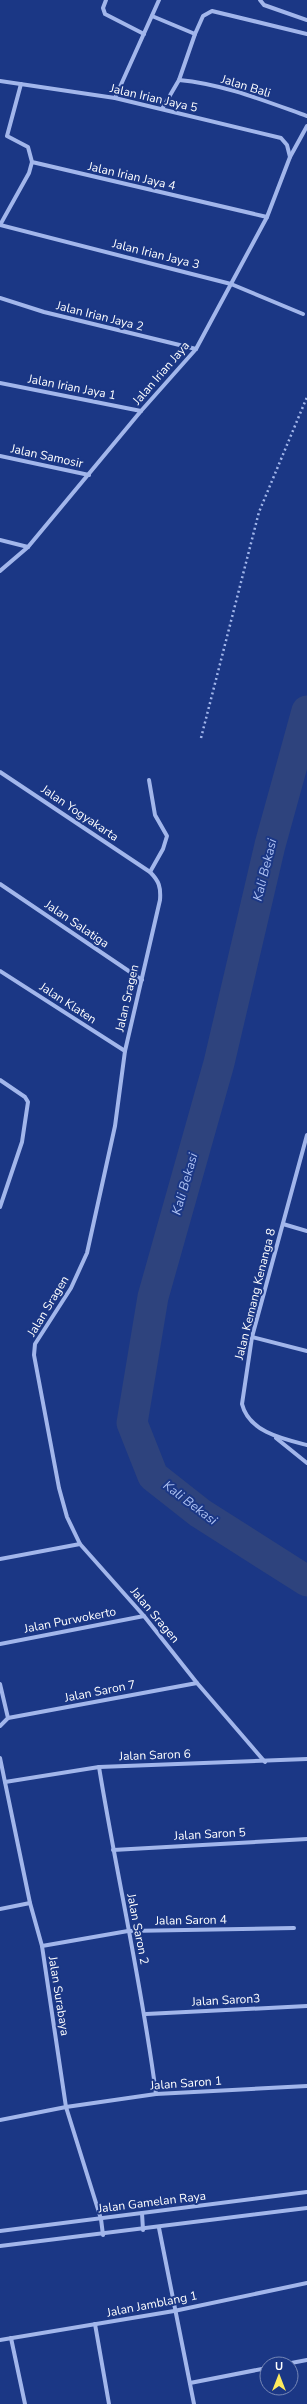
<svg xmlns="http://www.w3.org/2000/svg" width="307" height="2404" font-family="'Nunito Sans',sans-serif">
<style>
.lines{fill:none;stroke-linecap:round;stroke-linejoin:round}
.river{stroke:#2e437d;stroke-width:31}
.path{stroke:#a2b6eb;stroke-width:2.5;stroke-dasharray:2 3;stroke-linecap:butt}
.minor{stroke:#a2b6eb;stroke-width:4}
.labels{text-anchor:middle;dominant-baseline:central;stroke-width:4;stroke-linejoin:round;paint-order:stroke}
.street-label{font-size:12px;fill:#fff;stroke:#1b3785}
.water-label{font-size:13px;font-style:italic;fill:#adc1f3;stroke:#1b3785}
</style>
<rect width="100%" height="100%" fill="#1b3785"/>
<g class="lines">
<polyline class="river" points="307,711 270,845 219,1063 153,1297 132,1423 153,1476 200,1513 307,1581"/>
<polyline class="path" points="201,738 259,512 307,397"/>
<g class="minor">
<polyline points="106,0 103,8 105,14 144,34"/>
<polyline points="260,0 264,5 307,20"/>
<polyline points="152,16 195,34 203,16 212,11 307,34"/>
<path d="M179,80C223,84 265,101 307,116"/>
<polyline points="0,81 115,98 281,138 287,145 290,157"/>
<polyline points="21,84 7,136 28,147 32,162 267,217"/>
<polyline points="115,98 159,0"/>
<polyline points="162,109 179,80 195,34"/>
<polyline points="32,162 29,173 0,225 231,284 303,314"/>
<polyline points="0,298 44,312 196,349"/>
<polyline points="0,383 141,411"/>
<polyline points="0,456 89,475"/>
<polyline points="0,540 28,547"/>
<polyline points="0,571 28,547 141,411 196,349 267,217 290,157 307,126"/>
<path d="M0,772L150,872C159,881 161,887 160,900L125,1051L115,1126L87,1253L71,1288L35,1344L34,1355L59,1488L67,1517L80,1544L144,1616L197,1683L265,1762"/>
<polyline points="149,780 155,815 167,836 163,849 150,872"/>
<polyline points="0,884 142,980"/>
<polyline points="0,971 125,1051"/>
<polyline points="0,1080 25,1097 28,1102 22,1142 0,1207"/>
<path d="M307,1135L252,1337L242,1404C249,1432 283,1439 307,1445"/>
<polyline points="283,1224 307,1231"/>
<polyline points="252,1337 307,1351"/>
<polyline points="276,1438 307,1463"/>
<polyline points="0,1559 80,1544"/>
<polyline points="0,1644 144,1616"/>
<polyline points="0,1684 8,1718 0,1726"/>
<polyline points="8,1718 197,1683"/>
<polyline points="0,1758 30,1903 42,1946 66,2107 101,2219 103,2235"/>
<path d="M99,1767C117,1877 142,1985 156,2094"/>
<polyline points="5,1782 99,1767 307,1759"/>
<polyline points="113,1850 307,1839"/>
<polyline points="0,1909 30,1903"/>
<polyline points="42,1946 128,1931 294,1928"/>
<polyline points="146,2014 307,2006"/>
<polyline points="0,2120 66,2107 156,2094 307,2086"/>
<polyline points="142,2213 143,2230"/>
<polyline points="159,2228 194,2404"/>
<polyline points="0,2231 307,2192"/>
<polyline points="0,2246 307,2208"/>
<polyline points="95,2324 109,2404"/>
<polyline points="11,2338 25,2404"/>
<polyline points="0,2340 174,2311 307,2283"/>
<polyline points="286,2364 307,2360"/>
<polyline points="190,2383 267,2368"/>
</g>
</g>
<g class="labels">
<g class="street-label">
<text transform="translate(246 86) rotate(17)">Jalan Bali</text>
<text transform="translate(154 98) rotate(13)">Jalan Irian Jaya 5</text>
<text transform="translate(132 176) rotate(13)">Jalan Irian Jaya 4</text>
<text transform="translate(156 254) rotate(14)">Jalan Irian Jaya 3</text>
<text transform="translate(100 316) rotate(14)">Jalan Irian Jaya 2</text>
<text transform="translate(161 373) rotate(-49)">Jalan Irian Jaya</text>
<text transform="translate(72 387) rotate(11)">Jalan Irian Jaya 1</text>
<text transform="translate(47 456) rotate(12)">Jalan Samosir</text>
<text transform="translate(80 813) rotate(34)">Jalan Yogyakarta</text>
<text transform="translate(77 924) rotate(34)">Jalan Salatiga</text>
<text transform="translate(127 998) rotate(-77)">Jalan Sragen</text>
<text transform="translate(68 1003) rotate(33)">Jalan Klaten</text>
<text transform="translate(255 1294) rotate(-76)">Jalan Kemang Kenanga 8</text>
<text transform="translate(48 1306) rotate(-59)">Jalan Sragen</text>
<text transform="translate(155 1615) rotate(50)">Jalan Sragen</text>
<text transform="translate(70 1620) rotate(-11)">Jalan Purwokerto</text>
<text transform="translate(100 1691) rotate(-11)">Jalan Saron 7</text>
<text transform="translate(155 1755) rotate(-2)">Jalan Saron 6</text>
<text transform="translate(210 1834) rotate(-3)">Jalan Saron 5</text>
<text transform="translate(191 1920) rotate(-1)">Jalan Saron 4</text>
<text transform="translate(138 1929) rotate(79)">Jalan Saron 2</text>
<text transform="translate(59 1996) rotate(81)">Jalan Surabaya</text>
<text transform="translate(226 2000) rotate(-3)">Jalan Saron3</text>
<text transform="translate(186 2083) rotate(-4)">Jalan Saron 1</text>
<text transform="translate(152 2202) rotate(-7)">Jalan Gamelan Raya</text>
<text transform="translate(152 2304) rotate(-11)">Jalan Jamblang 1</text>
</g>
<g class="water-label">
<text transform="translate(265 870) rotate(-76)">Kali Bekasi</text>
<text transform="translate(185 1184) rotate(-74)">Kali Bekasi</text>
<text transform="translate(190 1503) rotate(37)">Kali Bekasi</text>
</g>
</g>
<g transform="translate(279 2376)"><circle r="19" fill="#1b3785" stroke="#7687b6"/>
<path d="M0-3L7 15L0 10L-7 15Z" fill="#fdea5e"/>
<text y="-6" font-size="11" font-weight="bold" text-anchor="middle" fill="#ffffff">U</text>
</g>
</svg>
